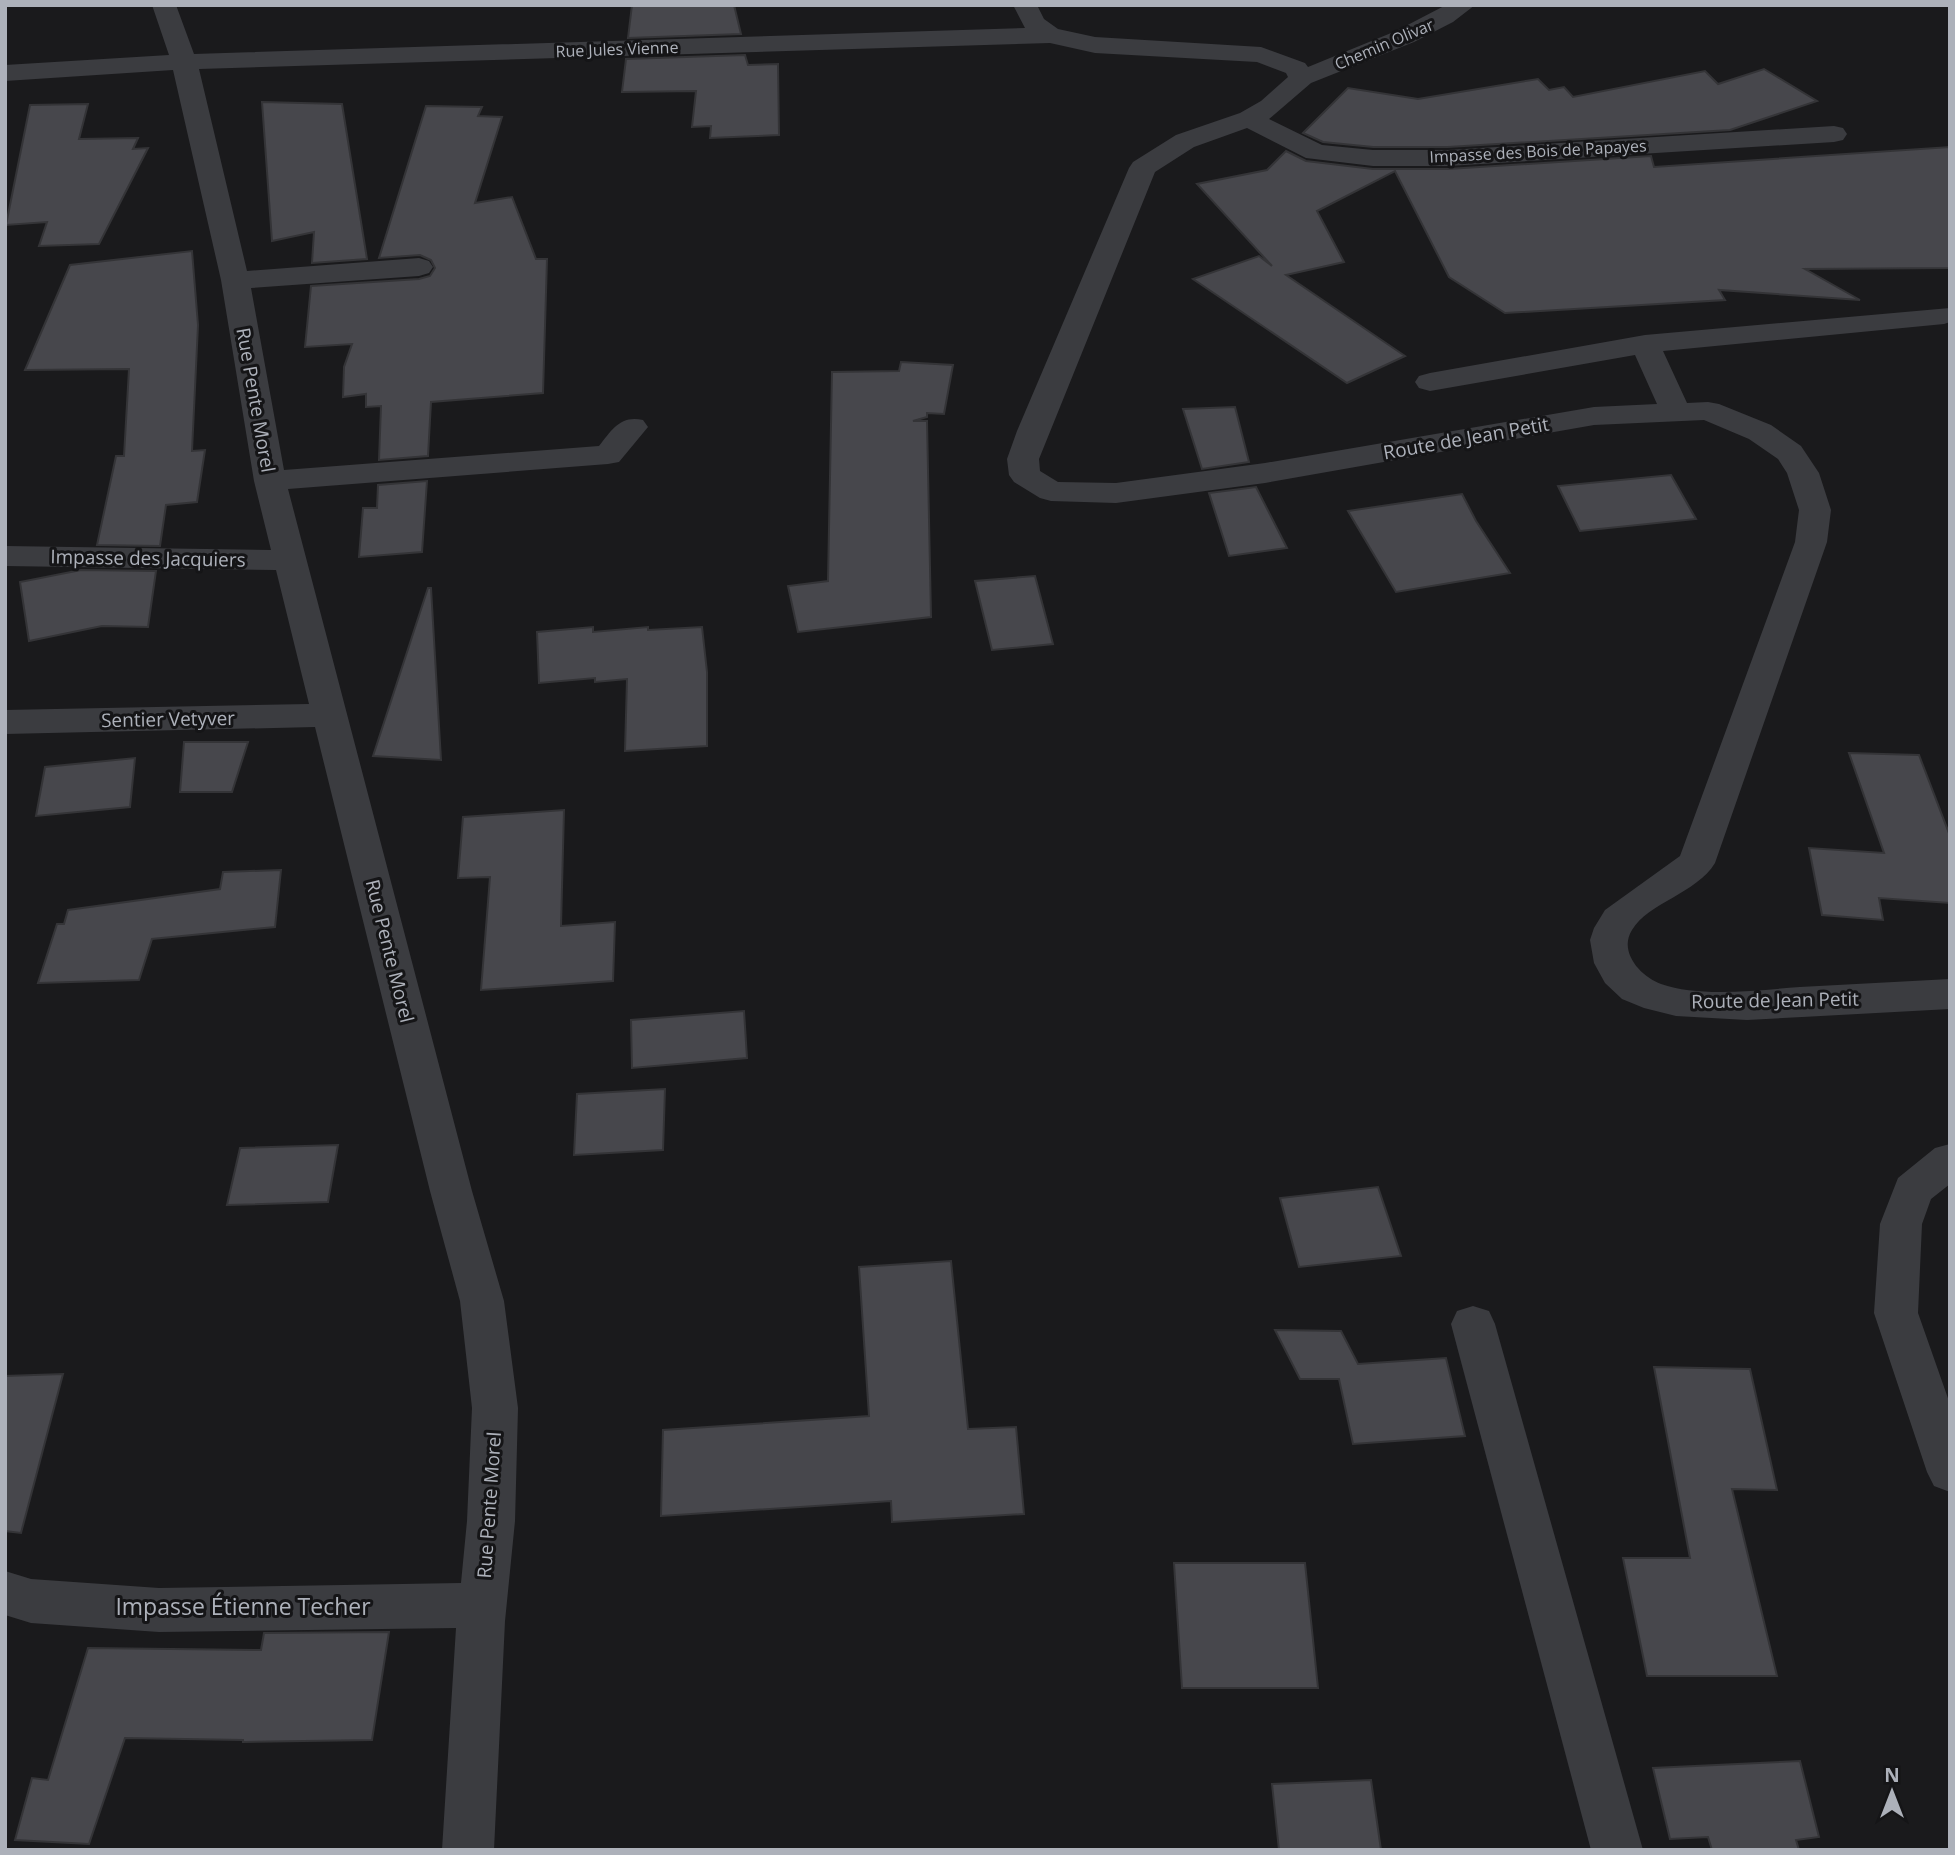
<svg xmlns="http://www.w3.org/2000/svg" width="1955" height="1855" font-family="'Open Sans',sans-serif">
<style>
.building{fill:#47474c;stroke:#343437;stroke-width:2}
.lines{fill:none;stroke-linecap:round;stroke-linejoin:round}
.minor{fill:#3b3c40;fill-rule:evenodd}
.labels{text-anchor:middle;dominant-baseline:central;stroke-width:6;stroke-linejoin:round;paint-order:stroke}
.far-street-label{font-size:16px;fill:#adb1ba;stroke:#151517}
.street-label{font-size:19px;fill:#adb1ba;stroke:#151517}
.near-street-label{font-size:23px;fill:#adb1ba;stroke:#151517}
</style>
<rect width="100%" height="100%" fill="#1a1a1c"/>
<g class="building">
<polygon points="632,5 734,5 741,34 628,38"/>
<polygon points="745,55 748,65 778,64 779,135 710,138 711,126 692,127 696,91 622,92 626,59"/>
<polygon points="1764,69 1817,101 1730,130 1448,147 1373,147 1323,142 1303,133 1348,88 1418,99 1538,79 1549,90 1564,87 1573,97 1705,71 1718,84"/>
<polygon points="262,102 342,104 367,259 312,263 314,232 272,241"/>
<polygon points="88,104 79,139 138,138 133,149 148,148 99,244 39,246 47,222 6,225 30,105"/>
<polygon points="426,106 482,107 478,116 502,117 475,203 512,197 536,259 547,259 543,393 431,402 428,456 379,460 381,406 366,407 366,394 343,397 344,367 352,344 305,347 311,286 419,279 430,276 435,268 431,260 420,255 379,258"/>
<polygon points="1950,147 1950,268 1805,269 1860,300 1719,290 1725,300 1505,313 1449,277 1395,171 1317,211 1344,262 1286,275 1405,356 1347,383 1193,279 1259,256 1272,266 1197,184 1267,170 1286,151 1306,161 1373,169 1448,169 1651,156 1654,167"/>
<polygon points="192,251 198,325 192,451 205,450 197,502 166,505 160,546 97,545 116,456 124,456 129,369 25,370 70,265"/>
<polygon points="901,362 953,365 944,414 927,413 927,417 913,421 927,421 931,617 798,632 788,586 828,581 832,372 899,371"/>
<polygon points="1235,407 1249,462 1202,469 1183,409"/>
<polygon points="1671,475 1696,519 1580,531 1558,486"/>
<polygon points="427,481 422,552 359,557 363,508 377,508 378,485"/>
<polygon points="1256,487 1287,548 1229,556 1209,493"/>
<polygon points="1462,494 1476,521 1510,573 1396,592 1348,511"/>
<polygon points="81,570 156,571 148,627 102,626 29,641 20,582"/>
<polygon points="1035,576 1053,644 992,650 975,581"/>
<polygon points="428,588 431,588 441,760 373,756"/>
<polygon points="593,627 593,632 648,627 648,630 702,627 707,672 707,746 625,751 627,679 595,682 595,678 539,683 537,632"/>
<polygon points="184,742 248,742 232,792 180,792"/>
<polygon points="1849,753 1919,755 1950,836 1950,903 1879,898 1883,920 1822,915 1809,848 1884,853"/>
<polygon points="135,758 130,807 36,816 45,767"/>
<polygon points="564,810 561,926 615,922 613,981 481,990 490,877 458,878 463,817"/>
<polygon points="281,870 275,927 152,939 139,980 38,983 57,924 64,924 68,910 220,889 223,872"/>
<polygon points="744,1011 747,1058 632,1068 631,1020"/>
<polygon points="665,1089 663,1150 574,1155 577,1094"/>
<polygon points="338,1145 328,1202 227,1205 240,1148"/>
<polygon points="1378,1187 1401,1256 1299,1267 1280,1198"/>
<polygon points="951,1261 968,1429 1016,1427 1024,1514 892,1522 891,1501 661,1516 663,1430 869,1416 859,1267"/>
<polygon points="1275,1330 1341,1331 1358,1364 1446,1358 1465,1436 1353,1444 1339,1379 1300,1379"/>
<polygon points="1654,1367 1750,1369 1777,1490 1732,1489 1777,1676 1647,1676 1623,1558 1690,1558"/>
<polygon points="63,1374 21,1533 5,1531 5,1376"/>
<polygon points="1174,1563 1305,1563 1318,1688 1182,1688"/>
<polygon points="389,1632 372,1740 243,1742 243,1740 125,1738 89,1844 15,1840 32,1778 48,1780 88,1648 261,1650 264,1633"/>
<polygon points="1800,1761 1819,1837 1796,1840 1799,1850 1712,1850 1708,1837 1670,1839 1653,1768"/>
<polygon points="1371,1780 1381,1850 1279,1850 1272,1784"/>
</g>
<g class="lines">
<g class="minor">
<path d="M152,5H176L194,54L1025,28L1013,5H1037L1044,19L1058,29L1095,37L1261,47L1305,63L1308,67L1396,31L1446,5H1475L1453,22L1414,42L1311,83L1269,119L1322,145L1373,150H1448L1834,126L1843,128L1847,134L1843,140L1834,142L1448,166H1373L1306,158L1247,128L1194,147L1155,172L1039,459L1040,471L1058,482L1116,483L1265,463L1594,407L1657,404L1635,355L1430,391L1419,388L1415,382L1419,376L1430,373L1645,335L1950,308V322L1944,324L1663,351L1687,403L1708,402L1719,404L1771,425L1801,446L1819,473L1831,510L1827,542L1715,863C1697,893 1648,903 1632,930C1618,952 1641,977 1661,984C1700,998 1759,990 1800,987C1850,984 1900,982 1950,979V1009L1747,1020L1676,1016L1644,1008L1622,999L1605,983L1594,963L1590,940L1594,928L1605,910L1680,856L1795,542L1799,510L1787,473L1778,459L1749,439L1704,420L1594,425L1265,483L1116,503L1051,501L1040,498L1014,482L1009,475L1007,459L1017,431L1129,168L1133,162L1176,135L1240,113L1261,101L1288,77L1286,73L1257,62L1095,53L1050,43L199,69L247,271L419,258L429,261L433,267L429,273L419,276L251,288L284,470L599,446C612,430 620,415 643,420L648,427L619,462L608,464L288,489L472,1191L504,1301L518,1408L515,1521L505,1621L494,1850H442L456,1628L159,1632L31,1623L5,1615V1571L31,1579L159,1588L461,1583L467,1521L472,1408L460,1301L430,1191L315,727L5,734V710L309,704L276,570L5,566V546L271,550L254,481L221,280L173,70L5,81V65L169,55Z"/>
<polygon points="1950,1144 1950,1184 1931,1199 1922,1224 1918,1313 1950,1404 1950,1492 1934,1486 1927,1472 1874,1313 1880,1224 1898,1178 1935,1148"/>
<polygon points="1473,1306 1489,1311 1495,1324 1643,1850 1591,1850 1451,1324 1457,1311"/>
</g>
</g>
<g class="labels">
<g class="far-street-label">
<text transform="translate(1384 44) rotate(-23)">Chemin Olivar</text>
<text transform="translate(617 49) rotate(-2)">Rue Jules Vienne</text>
<text transform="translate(1538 151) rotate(-3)">Impasse des Bois de Papayes</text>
</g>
<g class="street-label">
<text transform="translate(256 400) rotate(80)">Rue Pente Morel</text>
<text transform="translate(1466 438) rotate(-10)">Route de Jean Petit</text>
<text transform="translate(148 558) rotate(1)">Impasse des Jacquiers</text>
<text transform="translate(168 719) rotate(-1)">Sentier Vetyver</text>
<text transform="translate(390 951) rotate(76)">Rue Pente Morel</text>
<text transform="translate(1775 1000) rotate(-1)">Route de Jean Petit</text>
<text transform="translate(489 1505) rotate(-86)">Rue Pente Morel</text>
</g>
<g class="near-street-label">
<text x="243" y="1606">Impasse Étienne Techer</text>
</g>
</g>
<rect width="1955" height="1855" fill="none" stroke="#adb1ba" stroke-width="14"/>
<g transform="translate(1892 1792)" stroke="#151517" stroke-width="5" paint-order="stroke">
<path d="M0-5L12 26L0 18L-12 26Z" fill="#adb1ba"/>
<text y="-10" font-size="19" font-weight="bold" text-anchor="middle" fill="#adb1ba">N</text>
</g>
</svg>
